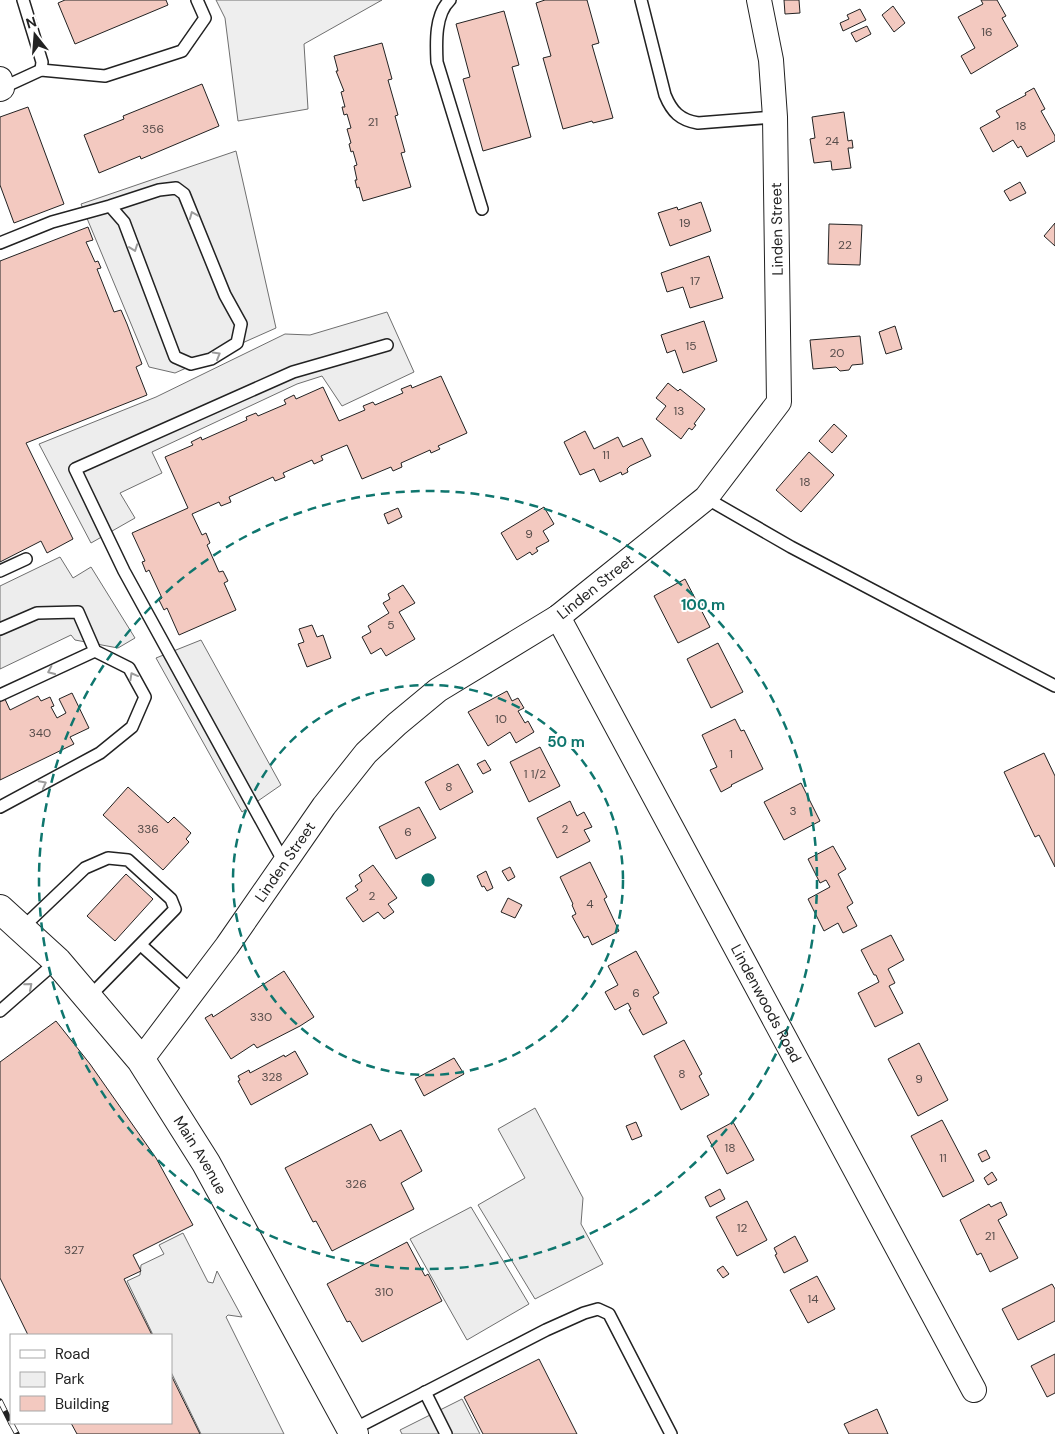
<svg xmlns="http://www.w3.org/2000/svg" width="1055" height="1434" font-family="'DM Sans',sans-serif">
<style>
.green{fill:#eee;stroke:#6f6f6f}
.parking{fill:#ededed;stroke:#6f6f6f}
.building{fill:#f3c9c0;stroke:#222}
.lines{fill:none;stroke-linecap:round;stroke-linejoin:round}
.lane-casing{stroke:#222;stroke-width:14}
.street-casing{stroke:#222;stroke-width:26}
.primary-casing{stroke:#222;stroke-width:30}
.lane{stroke:#fff;stroke-width:11}
.street{stroke:#fff;stroke-width:24}
.primary{stroke:#fff;stroke-width:28}
.rail-casing{stroke:#222;stroke-width:5.5}
.rail{stroke:#fff;stroke-width:4;stroke-dasharray:11;stroke-linecap:butt}
.oneway{stroke:#9c9c9c}
.ring{fill:none;stroke:#0f766e;stroke-width:2.5;stroke-dasharray:9 6}
.labels{text-anchor:middle;dominant-baseline:central;stroke-width:4;stroke-linejoin:round;paint-order:stroke}
.number-label{font-size:12px;fill:#564c4a}
.street-label{font-size:15px;fill:#222;stroke:#fff}
.centre{fill:#0f766e;stroke:#fff;stroke-width:2.5}
.ring-label{font-size:15px;text-anchor:middle;font-weight:bold;fill:#0f766e;stroke:#fff;stroke-width:4;stroke-linejoin:round;paint-order:stroke}
</style>
<rect width="100%" height="100%" fill="#fff"/>
<polygon class="green" points="216,0 382,0 304,44 308,109 238,121 225,18"/>
<g class="parking">
<polygon points="236,151 276,328 175,373 149,367 81,204"/>
<polygon points="387,312 414,372 342,406 322,376 297,384 152,452 162,473 120,493 135,518 91,543 39,444 156,397 285,334 310,335"/>
<polygon points="60,557 73,578 91,567 135,638 118,648 75,640 71,635 0,669 0,586"/>
<polygon points="201,640 281,785 242,812 156,658"/>
<polygon points="535,1108 583,1198 581,1224 603,1264 535,1299 478,1205 525,1178 498,1129"/>
<polygon points="471,1207 529,1304 467,1340 410,1239"/>
<polygon points="183,1233 208,1282 213,1283 217,1271 242,1317 228,1315 226,1317 284,1434 201,1434 171,1372 171,1335 153,1335 127,1281 140,1275 141,1265 164,1254 159,1245"/>
<polygon points="462,1399 480,1434 402,1434 400,1430"/>
</g>
<g class="building">
<polygon points="65,0 166,0 168,5 75,44 58,3"/>
<polygon points="545,0 587,0 599,43 592,45 613,118 593,123 592,121 563,129 543,58 551,56 536,3"/>
<polygon points="784,0 799,0 800,13 785,14"/>
<polygon points="981,0 997,0 1006,16 1002,18 1018,46 971,74 961,56 975,48 958,17 983,4"/>
<polygon points="893,6 905,23 894,32 882,15"/>
<polygon points="860,9 866,20 843,31 840,23 849,19 847,15"/>
<polygon points="504,11 519,65 512,67 531,137 483,151 463,79 470,77 456,24"/>
<polygon points="867,26 871,34 856,42 851,33"/>
<polygon points="382,43 392,79 388,80 398,115 395,116 405,152 401,153 411,187 363,201 359,187 357,188 355,180 357,180 354,166 357,165 353,151 351,152 349,144 351,143 347,129 351,128 347,114 344,115 342,107 345,107 341,92 344,91 336,71 338,71 334,56"/>
<polygon points="202,84 219,126 141,159 140,156 99,173 84,135 124,119 123,116"/>
<polygon points="1034,88 1045,109 1041,111 1055,136 1055,141 1027,157 1021,146 1018,148 1013,140 993,152 980,128 1000,117 996,111 1026,95 1025,93"/>
<polygon points="28,107 64,204 14,223 0,185 0,117"/>
<polygon points="844,112 848,141 852,140 853,148 848,148 851,168 832,170 831,161 814,163 810,139 815,138 812,117"/>
<polygon points="1020,182 1026,193 1010,201 1004,191"/>
<polygon points="701,202 711,231 670,246 658,213 677,207 678,210"/>
<polygon points="1055,223 1055,246 1044,236"/>
<polygon points="829,224 862,225 860,265 828,264"/>
<polygon points="88,227 93,240 86,242 95,262 98,261 101,268 97,269 114,312 121,310 127,324 142,364 136,367 147,395 26,443 73,539 47,553 41,541 0,562 0,261"/>
<polygon points="709,256 723,298 690,308 683,287 667,292 661,273"/>
<polygon points="704,321 717,361 683,373 675,350 667,353 661,335"/>
<polygon points="895,326 902,349 886,354 879,332"/>
<polygon points="860,336 863,364 852,365 849,370 840,371 836,367 813,369 810,340"/>
<polygon points="441,376 467,433 438,446 440,449 431,453 430,450 401,463 402,467 393,471 391,467 362,479 347,445 321,456 323,460 314,464 312,460 283,473 285,477 275,481 273,477 229,497 231,502 221,506 219,502 192,514 202,535 206,533 210,543 207,545 219,572 223,571 228,581 224,583 236,610 179,635 167,608 164,610 159,600 162,598 149,570 146,572 142,562 145,561 132,533 188,508 165,457 193,445 191,442 201,437 202,440 247,420 246,417 256,413 258,416 286,404 284,400 294,395 296,399 323,387 339,421 365,410 363,406 373,402 375,405 403,393 401,389 411,385 412,388"/>
<polygon points="668,383 678,391 680,389 705,409 694,424 696,425 692,430 689,428 681,439 656,419 666,406 656,398"/>
<polygon points="834,424 847,436 832,453 819,441"/>
<polygon points="585,431 594,449 618,437 623,447 642,438 651,456 630,466 627,469 628,472 622,475 621,472 600,482 594,469 580,475 564,442"/>
<polygon points="809,452 834,475 801,512 776,490"/>
<polygon points="544,507 554,524 543,531 549,541 536,548 538,551 532,555 530,552 517,560 501,533"/>
<polygon points="398,508 402,517 388,524 384,514"/>
<polygon points="685,579 710,627 678,643 654,596"/>
<polygon points="403,585 415,603 399,612 415,639 386,656 381,648 371,654 362,637 371,632 368,626 389,613 383,603 390,599 388,594"/>
<polygon points="312,625 317,637 323,635 331,658 307,667 298,644 304,642 299,629"/>
<polygon points="718,643 743,692 711,708 687,659"/>
<polygon points="507,691 512,701 518,698 524,708 518,711 525,723 528,721 534,732 516,743 510,732 488,746 468,712"/>
<polygon points="72,693 89,728 70,737 74,744 0,780 0,699 4,697 10,710 38,696 41,701 50,697 54,706 51,707 57,718 66,713 59,699"/>
<polygon points="735,719 741,731 744,730 763,769 731,785 732,786 721,792 710,770 717,767 702,735"/>
<polygon points="540,747 560,786 529,802 510,762"/>
<polygon points="1044,753 1055,776 1055,867 1039,835 1035,837 1004,772"/>
<polygon points="485,760 491,770 483,774 477,764"/>
<polygon points="458,764 473,792 440,810 425,782"/>
<polygon points="801,783 820,821 784,840 764,802"/>
<polygon points="128,787 168,823 174,817 191,833 186,839 189,842 163,870 103,815"/>
<polygon points="570,801 577,816 584,812 592,827 584,830 590,841 557,858 537,818"/>
<polygon points="419,807 436,838 396,859 379,827"/>
<polygon points="833,846 846,869 838,874 853,903 847,907 857,926 843,933 838,923 824,931 808,899 830,887 826,880 820,883 808,859"/>
<polygon points="590,862 607,897 604,899 619,931 592,945 588,936 584,938 572,916 576,914 572,905 573,904 560,877"/>
<polygon points="373,865 397,898 388,904 394,912 384,919 378,912 363,922 346,898 358,890 355,886 362,881 359,875"/>
<polygon points="510,867 515,877 508,881 502,871"/>
<polygon points="486,871 493,888 487,891 484,886 482,887 477,876"/>
<polygon points="126,874 153,899 115,941 87,916"/>
<polygon points="508,898 522,905 515,918 501,912"/>
<polygon points="891,935 904,960 888,969 895,983 889,986 903,1013 875,1027 858,993 879,982 876,975 874,975 861,950"/>
<polygon points="636,951 659,993 653,997 667,1023 643,1035 629,1010 631,1009 628,1003 615,1010 605,992 618,985 608,966"/>
<polygon points="284,971 314,1017 300,1026 257,1048 254,1044 231,1059 205,1018 212,1014 213,1017"/>
<polygon points="56,1021 90,1064 156,1158 193,1225 133,1255 141,1271 124,1279 152,1335 28,1335 0,1278 0,1062"/>
<polygon points="684,1040 702,1074 699,1076 709,1095 681,1110 654,1056"/>
<polygon points="919,1043 948,1100 918,1116 888,1059"/>
<polygon points="295,1051 308,1074 251,1105 238,1081 240,1080 238,1076 249,1070 250,1073 284,1055 285,1057"/>
<polygon points="454,1058 464,1074 424,1096 415,1079"/>
<polygon points="942,1120 974,1181 943,1197 911,1136"/>
<polygon points="636,1122 642,1136 632,1140 626,1126"/>
<polygon points="733,1122 754,1160 727,1174 707,1136"/>
<polygon points="371,1124 380,1141 401,1130 422,1171 401,1183 414,1209 332,1251 316,1221 313,1222 285,1168"/>
<polygon points="986,1150 990,1158 982,1162 978,1154"/>
<polygon points="992,1172 997,1180 988,1185 984,1178"/>
<polygon points="720,1189 725,1199 710,1207 705,1197"/>
<polygon points="747,1201 767,1240 737,1256 716,1217"/>
<polygon points="1001,1202 1007,1215 998,1220 1018,1258 990,1272 981,1253 977,1255 960,1220 989,1204 991,1207"/>
<polygon points="795,1236 808,1261 784,1273 775,1255 777,1254 774,1248"/>
<polygon points="407,1242 425,1276 428,1274 442,1301 362,1342 350,1321 347,1322 327,1284"/>
<polygon points="723,1266 729,1274 723,1278 717,1270"/>
<polygon points="817,1276 835,1309 808,1323 790,1290"/>
<polygon points="1052,1284 1055,1289 1055,1321 1018,1340 1002,1309"/>
<polygon points="1055,1354 1055,1393 1047,1397 1031,1366"/>
<polygon points="539,1359 577,1434 483,1434 464,1397"/>
<polygon points="171,1375 200,1434 77,1434 71,1423 171,1423"/>
<polygon points="877,1409 888,1434 849,1434 844,1424"/>
</g>
<g class="lines">
<defs>
<g id="lane">
<polyline points="23,0 42,62 41,70"/>
<path d="M450,0C435,14 436,42 437,62L482,209"/>
<path d="M641,0L665,95C672,112 680,120 698,123L775,117"/>
<polyline points="2,88 41,70 105,76 182,51 205,18 197,0"/>
<polyline points="0,243 52,222 110,206 159,190 176,188 184,194 225,295 241,324 237,343 211,359 191,364 175,357 124,222 110,206"/>
<polyline points="706,498 791,547 1055,686"/>
<polyline points="0,571 26,559"/>
<polyline points="0,629 37,613 78,612 95,651 129,668 145,697 132,727 100,753 0,807"/>
<polyline points="0,695 95,651"/>
<polyline points="285,864 124,571 75,469 293,372 387,345"/>
<polyline points="21,929 85,868 108,858 128,860 171,899 175,909 89,997"/>
<polyline points="141,945 193,992"/>
<polyline points="0,1011 57,961"/>
<polyline points="425,1392 446,1434"/>
<polyline points="352,1430 546,1330 584,1313 598,1309 609,1314 671,1434"/>
</g>
<g id="street">
<polyline points="0,79 2,88 0,89"/>
<path id="s1" d="M558,617L974,1390"/>
<path id="s2" d="M141,1060L227,946L324,806L366,753L397,724L438,690L558,617L706,498L779,402L775,117L771,60L759,0"/>
</g>
<g id="primary">
<path id="s3" d="M0,909L57,961L141,1060L206,1163L354,1434"/>
</g>
</defs>
<use href="#lane" class="lane-casing"/>
<use href="#street" class="street-casing"/>
<use href="#primary" class="primary-casing"/>
<use href="#lane" class="lane"/>
<use href="#street" class="street"/>
<use href="#primary" class="primary"/>
<defs>
<g id="rail">
<polyline points="0,1401 11,1423"/>
<polyline points="11,1423 17,1434"/>
</g>
</defs>
<use href="#rail" class="rail-casing"/>
<use href="#rail" class="rail"/>
</g>
<defs><path id="oneway-chevron" d="M-2-3.5L2.5 0L-2 3.5" fill="none" stroke-width="1.6" stroke-linecap="round" stroke-linejoin="round" transform="scale(1.25)"/></defs>
<g class="oneway">
<use href="#oneway-chevron" transform="translate(193 215) rotate(-112)"/>
<use href="#oneway-chevron" transform="translate(134 248) rotate(70)"/>
<use href="#oneway-chevron" transform="translate(217 355) rotate(-30)"/>
<use href="#oneway-chevron" transform="translate(51 671) rotate(155)"/>
<use href="#oneway-chevron" transform="translate(133 676) rotate(-119)"/>
<use href="#oneway-chevron" transform="translate(43 784) rotate(-28)"/>
<use href="#oneway-chevron" transform="translate(29 986) rotate(-41)"/>
</g>
<g class="ring">
<circle cx="428" cy="880" r="195"/>
<circle cx="428" cy="880" r="389"/>
</g>
<g class="labels">
<g class="number-label">
<text x="987" y="32">16</text>
<text x="373" y="122">21</text>
<text x="1021" y="126">18</text>
<text x="153" y="129">356</text>
<text x="832" y="141">24</text>
<text x="685" y="223">19</text>
<text x="845" y="245">22</text>
<text x="695" y="281">17</text>
<text x="691" y="346">15</text>
<text x="837" y="353">20</text>
<text x="679" y="411">13</text>
<text x="606" y="455">11</text>
<text x="805" y="482">18</text>
<text x="529" y="534">9</text>
<text x="391" y="625">5</text>
<text x="501" y="719">10</text>
<text x="40" y="733">340</text>
<text x="731" y="754">1</text>
<text x="535" y="774">1 1/2</text>
<text x="449" y="787">8</text>
<text x="793" y="811">3</text>
<text x="148" y="829">336</text>
<text x="565" y="829">2</text>
<text x="408" y="832">6</text>
<text x="372" y="896">2</text>
<text x="590" y="904">4</text>
<text x="636" y="993">6</text>
<text x="261" y="1017">330</text>
<text x="682" y="1074">8</text>
<text x="272" y="1077">328</text>
<text x="919" y="1079">9</text>
<text x="730" y="1148">18</text>
<text x="943" y="1158">11</text>
<text x="356" y="1184">326</text>
<text x="742" y="1228">12</text>
<text x="990" y="1236">21</text>
<text x="74" y="1250">327</text>
<text x="384" y="1292">310</text>
<text x="813" y="1299">14</text>
</g>
<g class="street-label">
<text transform="translate(777 229) rotate(-91)">Linden Street</text>
<text stroke="none"><textPath href="#s2" startOffset="665">Linden Street</textPath></text>
<text stroke="none"><textPath href="#s2" startOffset="245">Linden Street</textPath></text>
<text stroke="none"><textPath href="#s1" startOffset="439">Lindenwoods Road</textPath></text>
<text stroke="none"><textPath href="#s3" startOffset="319">Main Avenue</textPath></text>
</g>
</g>
<circle cx="428" cy="880" r="8" class="centre"/>
<g class="ring-label">
<text x="703" y="610">100 m</text>
<text x="566" y="747">50 m</text>
</g>
<rect x="10" y="1334" width="162" height="90" fill="#ffffff" stroke="#a7a7a7"/>
<rect x="20" y="1350" width="25" height="8" fill="#ffffff" stroke="#a7a7a7"/>
<text x="55" y="1359" font-size="15" fill="#222222">Road</text>
<rect x="20" y="1372" width="25" height="15" fill="#eeeeee" stroke="#a7a7a7"/>
<text x="55" y="1384" font-size="15" fill="#222222">Park</text>
<rect x="20" y="1396" width="25" height="15" fill="#f3c9c0" stroke="#a7a7a7"/>
<text x="55" y="1409" font-size="15" fill="#222222">Building</text>
<g transform="translate(35 35) rotate(343)" stroke="#ffffff" stroke-width="4" paint-order="stroke">
<path d="M0-4L9 19L0 12L-9 19Z" fill="#222222"/>
<text y="-8" font-size="14" font-weight="bold" text-anchor="middle" fill="#222222">N</text>
</g>
</svg>
